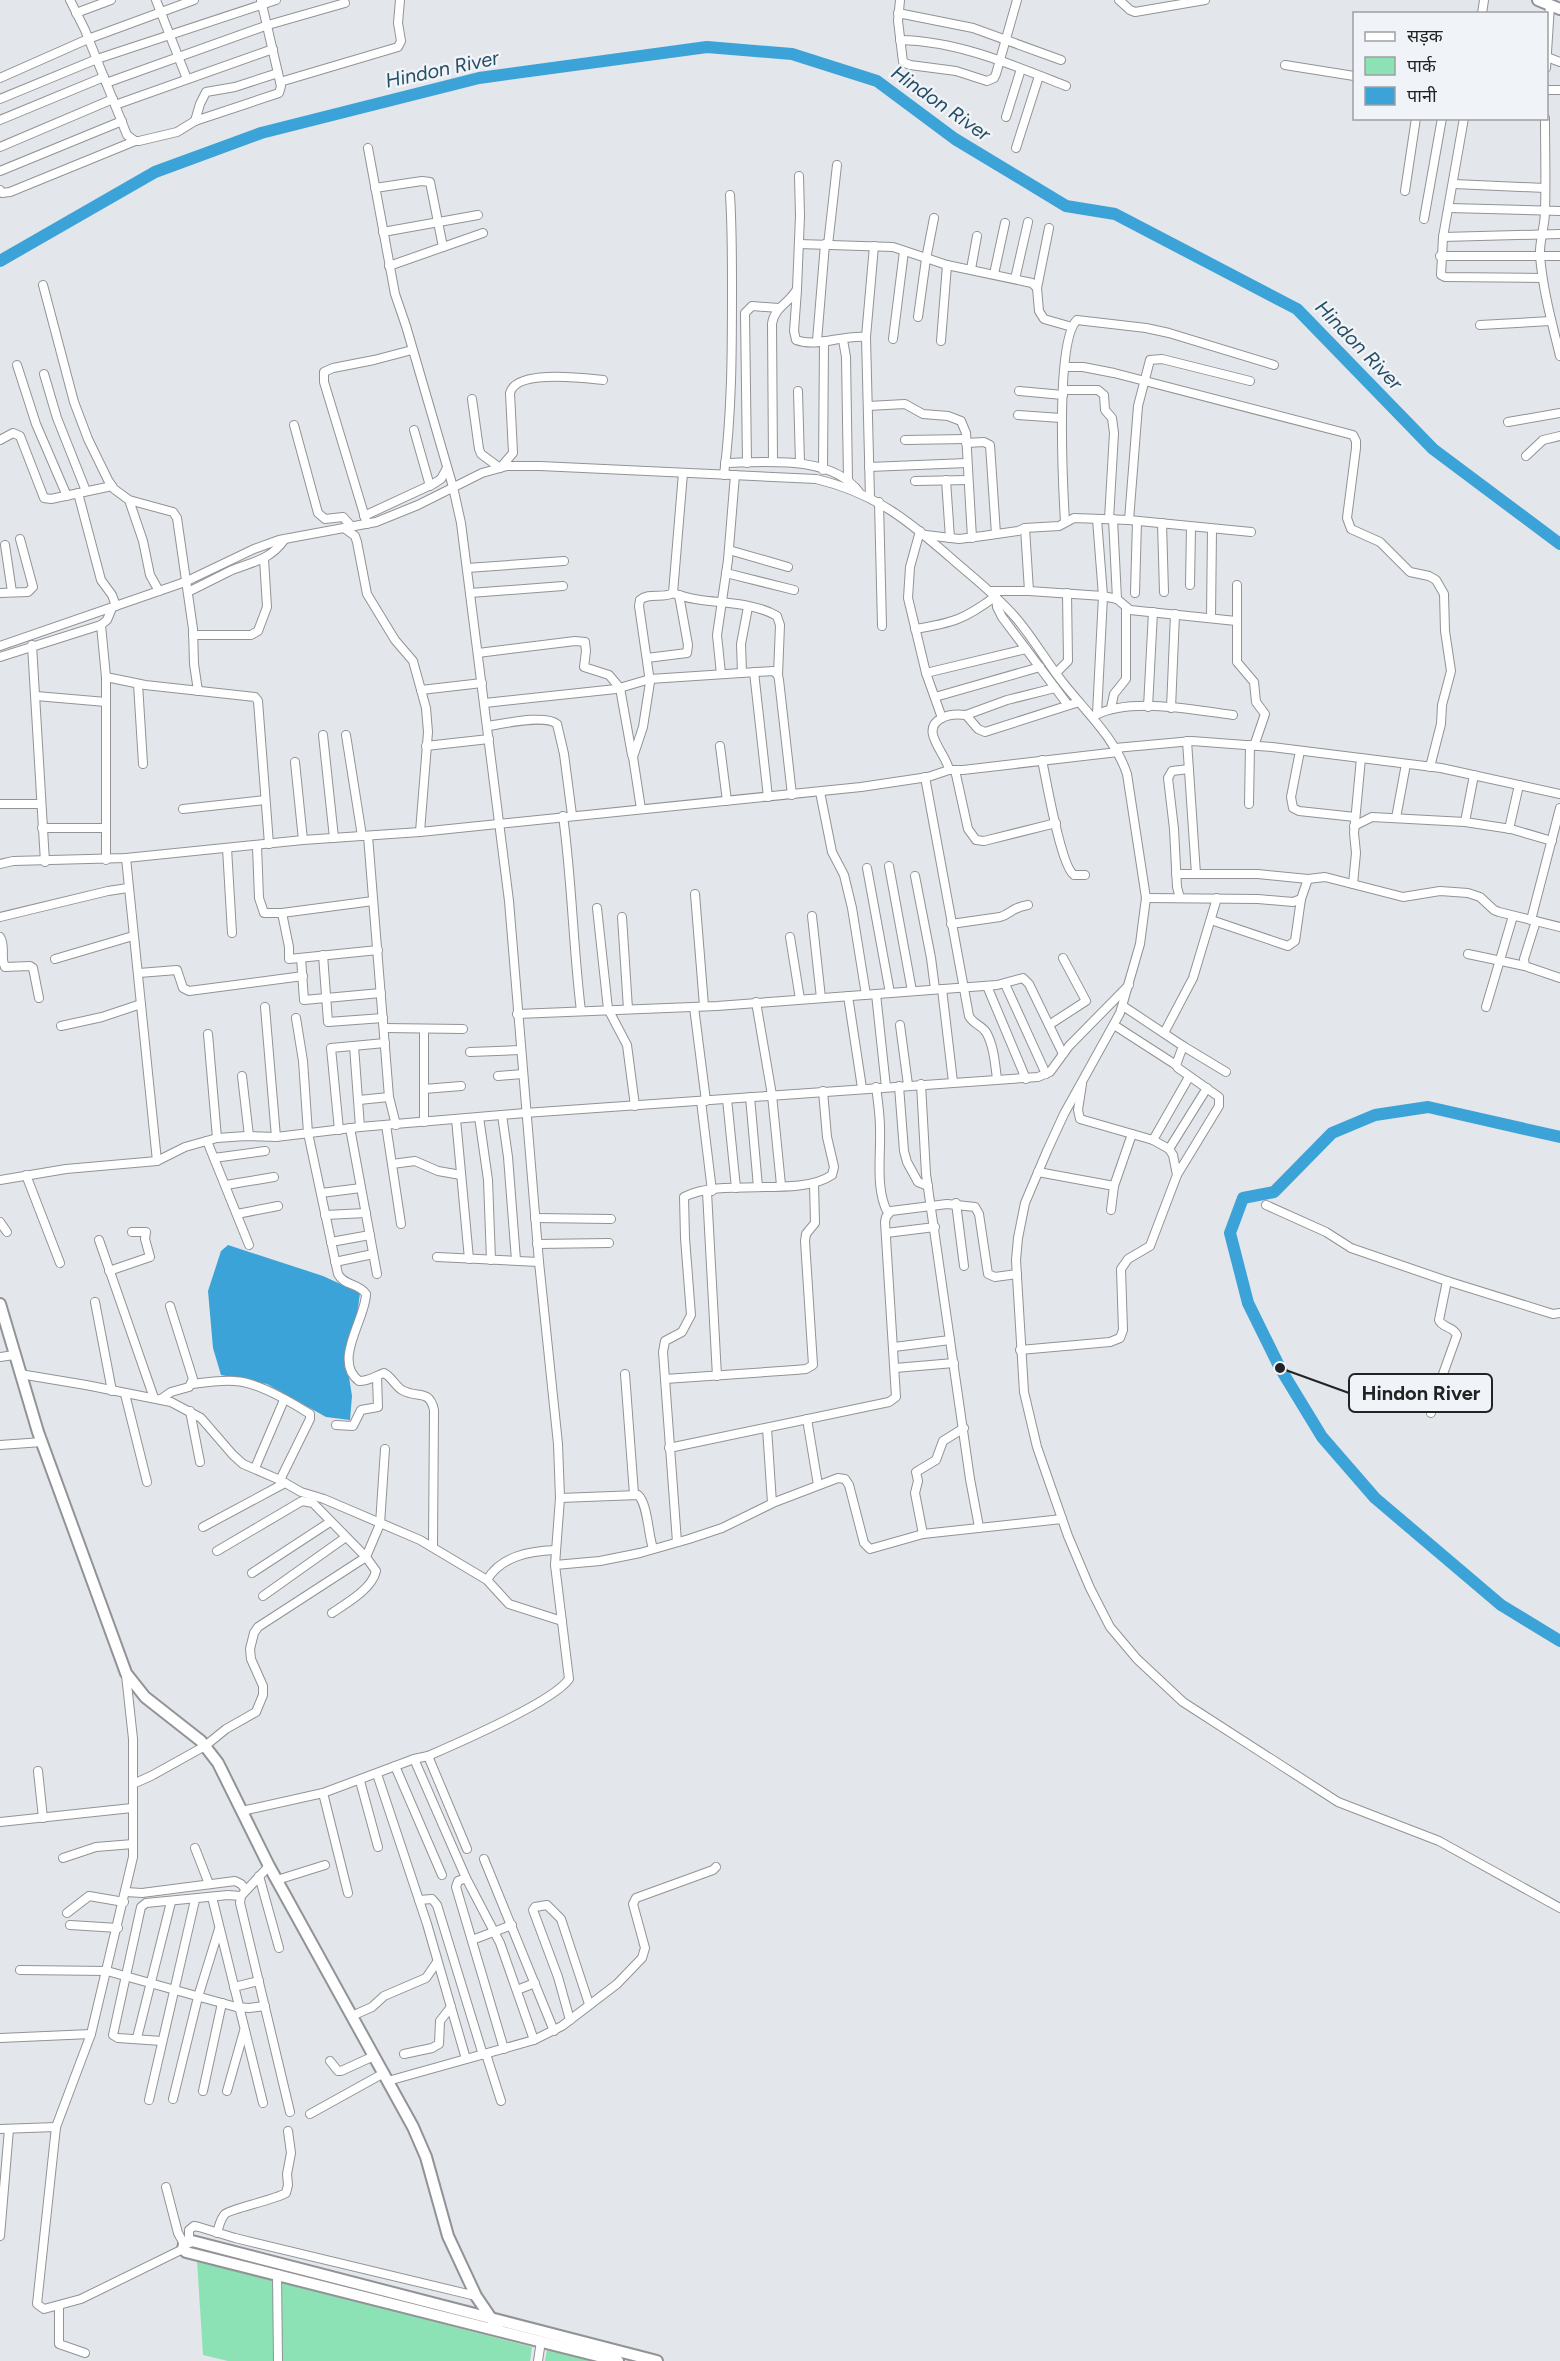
<svg xmlns="http://www.w3.org/2000/svg" width="1560" height="2361" font-family="Figtree,'Noto Sans Devanagari',sans-serif">
<style>
.green{fill:#8ce2b4}
.water{fill:#3ba3d7}
.lines{fill:none;stroke-linecap:round;stroke-linejoin:round}
.river{stroke:#3ba3d7;stroke-width:12}
.minor-casing{stroke:#919397;stroke-width:10}
.tertiary-casing{stroke:#919397;stroke-width:14}
.minor{stroke:#fff;stroke-width:8}
.tertiary{stroke:#fff;stroke-width:10}
.labels{text-anchor:middle;dominant-baseline:central;stroke-width:5;stroke-linejoin:round;paint-order:stroke}
.water-label{font-size:20px;font-style:italic;fill:#244e64;stroke:#f0f3f7}
.leader{fill:none;stroke:#222324;stroke-width:2}
.callout-dot{fill:#222324;stroke:#f0f3f7;stroke-width:2}
.callout{fill:#f0f3f7;stroke:#222324;stroke-width:2}
.callout-label{font-size:20px;text-anchor:middle;font-weight:bold;fill:#222324}
</style>
<rect width="100%" height="100%" fill="#e3e6ea"/>
<g class="green">
<polygon points="197,2260 532,2347 530,2361 228,2361 203,2355"/>
<polygon points="547,2349 590,2361 545,2361"/>
</g>
<polygon class="water" points="228,1245 323,1276 360,1293 349,1377 352,1396 350,1420 326,1417 267,1384 221,1375 213,1348 208,1291 221,1251"/>
<g class="lines">
<g class="river">
<polyline points="0,261 155,172 261,133 479,78 707,47 792,54 877,81 955,139 1066,206 1115,214 1297,309 1433,449 1560,544"/>
<polyline points="1560,1137 1428,1107 1375,1115 1332,1133 1274,1192 1243,1198 1230,1233 1248,1303 1280,1368 1322,1437 1375,1498 1501,1605 1560,1641"/>
</g>
<defs>
<g id="minor">
<polyline points="70,0 85,30 127,135 135,141 139,141 177,132 195,121 279,93 281,86 261,0"/>
<polyline points="156,0 187,79"/>
<polyline points="900,0 898,21 903,62 910,65 956,71 987,81 994,78 996,74 1017,0"/>
<polyline points="1119,0 1130,10 1135,12 1205,0"/>
<polyline points="76,13 111,0"/>
<polyline points="898,13 973,28 1061,60"/>
<polyline points="1482,14 1484,0"/>
<path d="M900,40C958,41 1013,65 1066,86"/>
<polyline points="1547,57 1560,62"/>
<polyline points="1285,65 1354,76"/>
<polyline points="1546,68 1550,5"/>
<polyline points="0,78 88,39 194,0"/>
<polyline points="280,82 398,47 401,41 398,23 400,0"/>
<polyline points="106,83 268,25 345,3"/>
<polyline points="1546,90 1560,90"/>
<polyline points="0,99 97,59 276,0"/>
<polyline points="115,105 273,49"/>
<polyline points="1006,117 1021,69"/>
<polyline points="1464,118 1443,237 1441,275 1445,277 1542,278"/>
<path d="M1545,118C1545,149 1546,180 1545,211C1545,227 1539,241 1540,256C1543,291 1552,323 1560,356"/>
<polyline points="0,120 104,77"/>
<polyline points="195,121 200,104 206,92 235,87 278,73"/>
<polyline points="0,147 113,99"/>
<polyline points="1016,148 1039,76"/>
<polyline points="0,171 122,121"/>
<polyline points="1454,184 1545,188"/>
<polyline points="375,188 422,181 430,182 443,247"/>
<polyline points="0,190 2,193 10,192 135,141"/>
<polyline points="1405,191 1416,118"/>
<polyline points="1449,208 1560,211"/>
<polyline points="1424,219 1442,118"/>
<polyline points="383,232 478,215"/>
<polyline points="1443,237 1560,234"/>
<polyline points="799,244 893,247 947,265 1032,283 1037,288 1039,311 1044,319 1072,327"/>
<polyline points="828,245 837,165"/>
<polyline points="1440,256 1560,256"/>
<polyline points="389,266 483,233"/>
<polyline points="971,269 977,236"/>
<polyline points="994,274 1005,223"/>
<polyline points="1015,279 1028,222"/>
<polyline points="43,285 74,402 88,439 108,480 114,489 129,500 173,512 177,518 193,629 194,664 198,691"/>
<polyline points="1037,288 1049,228"/>
<path d="M797,290L794,331L796,340C818,348 844,334 866,337"/>
<polyline points="918,317 926,259 934,218"/>
<polyline points="1480,325 1551,321"/>
<polyline points="893,339 904,251"/>
<polyline points="843,340 846,357 848,480"/>
<polyline points="817,341 825,244"/>
<polyline points="941,341 947,265"/>
<polyline points="17,365 36,424 67,496"/>
<polyline points="1066,367 1083,367 1114,373 1353,435 1356,441 1356,448 1347,518 1351,529 1380,542 1410,572 1429,576 1436,580 1444,594 1445,631 1451,671 1442,705 1441,724 1430,767"/>
<polyline points="44,374 57,418 86,491"/>
<polyline points="1063,390 1098,390 1104,395 1105,410 1112,418 1114,433 1109,519"/>
<polyline points="798,391 800,463"/>
<polyline points="1019,391 1063,395"/>
<path d="M472,399L479,449L481,454L500,468L513,453L510,393C516,369 583,378 603,380"/>
<polyline points="868,406 905,404 923,414 948,416 961,421 966,433 972,538"/>
<polyline points="1018,415 1061,418"/>
<polyline points="1508,422 1560,413"/>
<polyline points="294,425 318,513 325,519 343,517 352,527"/>
<polyline points="414,430 430,486"/>
<polyline points="0,440 13,433 20,436 44,498 51,499 112,486"/>
<polyline points="905,440 966,439"/>
<polyline points="966,443 984,442 990,445 996,534"/>
<polyline points="1526,456 1543,440 1560,436"/>
<path d="M773,462L772,324C774,307 790,303 797,289L800,216L799,176"/>
<path d="M725,463C767,462 831,455 859,492"/>
<polyline points="747,463 745,313 752,306 779,308"/>
<polyline points="869,467 967,463"/>
<polyline points="823,470 824,341"/>
<path d="M724,475C732,412 732,350 732,287C732,256 732,226 730,195"/>
<polyline points="946,480 950,538"/>
<polyline points="915,481 968,480"/>
<polyline points="78,493 101,580 112,595 116,606"/>
<polyline points="870,498 866,337 874,246"/>
<polyline points="129,500 143,541 150,575 159,591"/>
<polyline points="879,502 882,626"/>
<polyline points="364,516 433,484 441,479 447,468"/>
<polyline points="1097,519 1103,596 1097,714"/>
<polyline points="1113,519 1117,599"/>
<polyline points="1129,520 1138,406 1150,360 1162,359 1250,381"/>
<path d="M1065,522C1063,488 1055,341 1077,320L1146,328L1169,333L1274,365"/>
<polyline points="1162,523 1164,592"/>
<polyline points="367,524 324,382 324,372 333,368 374,360 412,350"/>
<polyline points="344,528 355,536 357,542 367,594 395,640 413,661 426,708 428,732 420,832"/>
<polyline points="1025,528 1029,591"/>
<polyline points="920,531 910,567 908,598 926,673 942,718"/>
<polyline points="926,535 959,539 983,536 1018,531 1025,528 1059,526 1074,518 1129,520 1251,532"/>
<polyline points="5,545 12,592"/>
<polyline points="729,550 788,567"/>
<polyline points="467,568 564,561"/>
<polyline points="726,573 794,590"/>
<polyline points="1190,585 1191,527"/>
<polyline points="1237,585 1237,662 1254,682 1256,702 1265,714 1254,746"/>
<polyline points="990,591 1029,591 1103,596 1117,599 1130,610 1236,621"/>
<path d="M188,592C202,585 216,578 230,571C254,561 269,561 285,539"/>
<polyline points="0,593 28,592 33,587 20,539"/>
<polyline points="470,593 563,586"/>
<path d="M673,593C705,606 746,598 777,616L780,625L778,675"/>
<polyline points="1135,593 1137,521"/>
<polyline points="1211,618 1212,529"/>
<polyline points="101,625 106,677 106,860"/>
<path d="M915,629C953,623 965,619 996,596L997,607L1002,617L1068,705"/>
<polyline points="193,635 251,635 258,631 267,607 264,559"/>
<polyline points="32,645 45,862"/>
<path d="M0,646L185,582L254,549L279,540L376,522L418,505L482,473L507,466H540L816,479C879,494 912,524 959,565C979,582 999,598 1016,618C1034,639 1047,663 1064,684C1087,713 1115,738 1127,774L1146,898L1140,944L1120,1013L1064,1114L1047,1151L1025,1203L1018,1238L1016,1260L1024,1392L1037,1447L1068,1536L1090,1588L1110,1627L1137,1659L1183,1702L1338,1802L1439,1841L1560,1908"/>
<polyline points="478,653 575,641 585,642 586,651 584,667 609,675 620,688 632,755"/>
<polyline points="0,657 101,625 107,620 112,608"/>
<polyline points="647,658 687,653 688,645 679,595"/>
<polyline points="754,672 768,797"/>
<polyline points="742,673 741,644 748,607"/>
<polyline points="926,673 1026,649"/>
<polyline points="1056,673 1068,661 1067,593"/>
<polyline points="721,674 717,635 728,560 735,475"/>
<polyline points="106,677 145,685 255,697 258,701 269,844"/>
<polyline points="138,684 143,764"/>
<polyline points="421,690 482,683"/>
<polyline points="36,696 106,702"/>
<polyline points="935,697 1040,667"/>
<polyline points="485,703 616,689 650,679 773,671 778,675 779,680 792,795"/>
<polyline points="1148,707 1153,612"/>
<polyline points="1111,708 1114,694 1126,679 1126,608"/>
<polyline points="1171,708 1175,614"/>
<polyline points="966,715 1007,700 1055,688"/>
<path d="M1096,715C1130,697 1196,710 1233,715"/>
<path d="M488,726C503,724 545,714 557,724L564,754L572,815"/>
<polyline points="323,735 334,838"/>
<polyline points="346,735 362,836"/>
<polyline points="1187,741 1196,874"/>
<polyline points="426,746 489,739"/>
<polyline points="720,746 727,801"/>
<polyline points="1115,748 1192,741 1272,747 1441,768 1560,794"/>
<polyline points="1300,751 1291,797 1293,808 1299,811 1355,817"/>
<path d="M1042,760C1046,779 1061,867 1074,875H1085"/>
<polyline points="295,762 303,840"/>
<polyline points="949,770 963,770 1118,752"/>
<polyline points="955,770 968,829 976,840 984,841 1056,823"/>
<path d="M925,777L969,1016C973,1024 981,1025 986,1032C994,1046 995,1064 997,1079"/>
<polyline points="820,792 832,852 844,875 852,908 866,995"/>
<polyline points="0,804 41,804"/>
<polyline points="1249,804 1250,745"/>
<polyline points="183,809 265,800"/>
<path d="M641,809L633,757L643,727L650,682L639,606L640,600C649,592 663,599 673,593L683,473"/>
<path d="M563,816C572,881 573,946 581,1011"/>
<polyline points="1396,818 1406,764"/>
<polyline points="1465,822 1474,775"/>
<polyline points="1354,826 1372,817 1465,822 1511,829 1552,841"/>
<polyline points="42,828 106,828"/>
<polyline points="1509,829 1519,785"/>
<polyline points="368,836 389,1097 396,1125"/>
<polyline points="257,846 259,898 264,913 282,913 373,901"/>
<polyline points="227,848 232,933"/>
<polyline points="126,858 157,1161"/>
<path d="M0,864L13,861L126,858L303,840L420,832L861,787L928,777L949,770C947,754 918,730 942,718C949,714 958,714 966,715L978,729L985,732L1079,702"/>
<polyline points="889,866 912,991"/>
<polyline points="867,868 890,993"/>
<polyline points="1176,874 1258,874 1308,879"/>
<polyline points="915,876 931,958 935,989"/>
<polyline points="1353,884 1356,853 1354,833 1361,758"/>
<polyline points="695,894 704,1006"/>
<polyline points="1146,898 1258,899 1293,902 1301,899 1308,879 1325,877 1403,897 1440,891 1468,893 1480,897 1494,910 1499,912 1560,927"/>
<polyline points="1180,898 1177,887 1174,829 1168,778 1172,771 1189,769"/>
<polyline points="597,908 608,1009 627,1045 635,1106"/>
<polyline points="282,913 289,947 289,959 378,950"/>
<polyline points="812,916 821,998"/>
<polyline points="0,917 108,891 128,888"/>
<polyline points="622,917 628,1009"/>
<polyline points="1211,920 1288,946 1295,941 1301,899"/>
<polyline points="1531,920 1560,808"/>
<polyline points="1536,921 1524,959 1525,966 1560,978"/>
<path d="M951,924L1000,917C1011,914 1012,907 1028,905"/>
<path d="M0,937C6,946 0,958 5,967L30,966L33,968L39,998"/>
<polyline points="790,937 800,999"/>
<polyline points="1468,954 1525,966"/>
<polyline points="323,955 328,1022 383,1018"/>
<polyline points="301,958 304,1000 381,993"/>
<polyline points="55,959 133,936"/>
<polyline points="139,973 177,970 183,988 189,991 303,976"/>
<polyline points="1005,984 1046,1074"/>
<polyline points="987,986 1026,1079"/>
<polyline points="942,989 953,1082"/>
<polyline points="876,994 886,1087"/>
<polyline points="848,996 862,1088"/>
<polyline points="756,1002 772,1095 781,1185"/>
<polyline points="1123,1006 1183,1046 1176,1065 1178,1068 1219,1097 1219,1106 1177,1175"/>
<polyline points="265,1007 276,1137"/>
<polyline points="694,1007 706,1101"/>
<polyline points="1486,1007 1513,916"/>
<polyline points="517,1014 717,1006 997,985 1023,978 1029,984 1063,1054"/>
<path d="M296,1018L303,1061L308,1133L338,1274C344,1286 359,1283 366,1294C366,1318 332,1361 359,1381C370,1381 375,1376 384,1373C392,1377 395,1386 402,1390C417,1399 429,1388 434,1410L433,1546"/>
<polyline points="900,1025 908,1085"/>
<polyline points="1049,1025 1086,1001 1063,958"/>
<polyline points="1114,1025 1176,1065"/>
<polyline points="61,1026 102,1017 141,1004"/>
<polyline points="384,1028 463,1029"/>
<polyline points="424,1030 424,1122"/>
<polyline points="1164,1033 1193,978 1217,898"/>
<polyline points="208,1034 217,1138"/>
<polyline points="354,1046 360,1127"/>
<polyline points="1183,1046 1226,1072"/>
<polyline points="470,1052 520,1050"/>
<polyline points="242,1076 249,1136"/>
<polyline points="498,1076 522,1074"/>
<polyline points="921,1084 926,1174 970,1479 979,1527"/>
<polyline points="899,1086 904,1151 907,1162 918,1182 928,1186"/>
<path d="M876,1087C878,1101 880,1115 880,1129C881,1155 875,1190 888,1213"/>
<polyline points="424,1089 461,1086"/>
<polyline points="750,1097 758,1187"/>
<polyline points="727,1099 736,1188"/>
<polyline points="359,1100 389,1097"/>
<polyline points="701,1101 712,1191"/>
<polyline points="502,1115 508,1157 516,1260"/>
<polyline points="479,1117 488,1180 491,1260"/>
<polyline points="456,1119 469,1259"/>
<polyline points="386,1125 401,1224"/>
<polyline points="350,1128 377,1274"/>
<polyline points="339,1130 331,1048 385,1043"/>
<polyline points="1153,1140 1189,1077"/>
<polyline points="207,1141 249,1245"/>
<polyline points="1169,1149 1207,1088"/>
<polyline points="214,1158 265,1151"/>
<polyline points="392,1164 415,1161 438,1171 461,1175"/>
<polyline points="1038,1172 1114,1186"/>
<polyline points="26,1175 60,1263"/>
<polyline points="0,1180 66,1169 157,1161 185,1147 217,1138 246,1136 276,1137 360,1127 525,1113 1038,1077 1050,1072 1069,1046 1129,985"/>
<polyline points="226,1185 274,1177"/>
<polyline points="707,1192 717,1376"/>
<polyline points="321,1193 361,1188"/>
<polyline points="956,1203 964,1266"/>
<polyline points="1266,1205 1326,1232 1351,1248 1447,1281 1553,1314 1560,1313"/>
<polyline points="1111,1210 1114,1186 1132,1134"/>
<polyline points="237,1214 278,1206"/>
<polyline points="325,1215 366,1213"/>
<polyline points="535,1218 611,1219"/>
<polyline points="0,1222 7,1232"/>
<polyline points="886,1233 935,1227"/>
<polyline points="99,1240 154,1398"/>
<polyline points="331,1242 370,1235"/>
<polyline points="537,1244 609,1243"/>
<polyline points="437,1257 539,1262"/>
<polyline points="335,1262 373,1254"/>
<polyline points="109,1271 150,1257 145,1239 146,1232 132,1232"/>
<polyline points="95,1302 112,1391"/>
<polyline points="894,1347 950,1340"/>
<polyline points="1020,1350 1110,1342 1120,1338 1123,1330 1121,1269 1128,1259 1150,1246 1177,1175 1173,1155 1169,1149 1153,1140 1080,1119 1078,1110 1082,1084"/>
<polyline points="0,1357 14,1355"/>
<polyline points="895,1368 954,1363"/>
<polyline points="20,1374 86,1385 171,1402 201,1418 233,1455 243,1464 280,1480 301,1492 324,1499 420,1540 487,1580 509,1604 562,1621"/>
<polyline points="625,1374 634,1494"/>
<polyline points="665,1379 795,1370 806,1369 813,1365 805,1241 806,1234 815,1223 814,1183"/>
<path d="M192,1384C207,1382 221,1380 235,1381C257,1382 291,1402 310,1414V1419L280,1480"/>
<polyline points="125,1394 147,1482"/>
<polyline points="161,1399 171,1392 189,1387 193,1379 170,1306"/>
<polyline points="190,1411 200,1462"/>
<path d="M1431,1413L1439,1385L1457,1335C1453,1326 1442,1328 1439,1320L1447,1281"/>
<polyline points="807,1419 818,1485"/>
<polyline points="336,1425 353,1426 361,1410 378,1407 377,1377"/>
<polyline points="767,1428 772,1503"/>
<polyline points="0,1445 42,1442"/>
<polyline points="669,1448 889,1402 896,1397 885,1222 886,1217 891,1211 947,1204 975,1207 979,1214 988,1274 995,1277 1017,1274"/>
<polyline points="255,1468 284,1400"/>
<path d="M560,1498L638,1495C648,1504 648,1535 653,1548"/>
<polyline points="203,1527 285,1483"/>
<polyline points="923,1534 915,1493 918,1481 916,1472 936,1460 943,1441 964,1428"/>
<path d="M677,1542L663,1352L665,1341L682,1332L691,1315L685,1238L684,1197C722,1177 799,1198 832,1175L834,1167L827,1137L823,1091"/>
<path d="M217,1551L302,1501L313,1503L366,1557L376,1571C372,1589 347,1603 332,1613"/>
<polyline points="555,1565 600,1561 640,1553 689,1539 722,1528 775,1502 838,1478 845,1479 849,1485 864,1543 870,1549 923,1534 1062,1519"/>
<polyline points="252,1573 330,1522"/>
<path d="M487,1580C501,1556 530,1551 555,1550"/>
<polyline points="263,1596 346,1537"/>
<polyline points="126,1675 133,1739 133,1857 91,2034 56,2127 37,2304 44,2309 81,2299 183,2249"/>
<polyline points="428,1756 467,1849"/>
<polyline points="414,1759 466,1878 500,1943 534,2040"/>
<polyline points="395,1766 442,1875"/>
<polyline points="38,1771 43,1818"/>
<polyline points="377,1774 427,1924 466,2059"/>
<polyline points="360,1781 378,1847"/>
<polyline points="133,1784 151,1776 205,1746 226,1729 256,1712 263,1695 263,1686 251,1659 250,1649 254,1633 258,1627 366,1557 380,1524 385,1449"/>
<polyline points="323,1793 348,1893"/>
<path d="M242,1811L323,1793L414,1759L428,1756C458,1743 553,1702 569,1679L555,1565L560,1498L558,1444L539,1262L509,901L461,523L453,487L406,326L395,294L368,148"/>
<polyline points="0,1822 132,1808"/>
<polyline points="195,1848 209,1884"/>
<polyline points="63,1858 96,1847 133,1844"/>
<polyline points="484,1859 554,2031"/>
<polyline points="269,1866 241,1896 240,1903 290,2112"/>
<polyline points="259,1876 279,1948"/>
<polyline points="466,1878 458,1881 456,1887 504,2049"/>
<polyline points="277,1880 325,1865"/>
<polyline points="126,1892 142,1893 235,1881 241,1884 246,1890"/>
<polyline points="212,1897 263,2103"/>
<polyline points="419,1900 432,1899 437,1905 483,2055"/>
<polyline points="67,1913 89,1896 124,1902"/>
<polyline points="70,1925 118,1928"/>
<polyline points="472,1940 512,1925"/>
<polyline points="20,1970 107,1971 236,2007 249,2008 265,2006"/>
<polyline points="234,1987 259,1981"/>
<polyline points="517,1990 535,1983"/>
<polyline points="352,2016 372,2007 384,1996 426,1978 437,1962"/>
<polyline points="570,2020 558,1977 533,1910 535,1907 547,1905 561,1919 589,2004"/>
<polyline points="0,2038 91,2034"/>
<polyline points="137,2038 171,1902"/>
<polyline points="162,2041 118,2038 113,2035 141,1907 146,1903 228,1895 241,1896"/>
<polyline points="404,2054 432,2048 439,2044 440,2021 451,2007"/>
<polyline points="486,2054 501,2101"/>
<polyline points="330,2061 338,2071 341,2071 374,2056"/>
<polyline points="388,2081 534,2040 562,2026 617,1984 642,1958 645,1948 633,1904 636,1898 713,1870 716,1867"/>
<polyline points="203,2091 222,2003"/>
<polyline points="227,2091 244,2031"/>
<polyline points="173,2099 198,1997 219,1929"/>
<polyline points="149,2100 195,1900"/>
<polyline points="310,2114 384,2073"/>
<polyline points="0,2129 56,2127"/>
<polyline points="166,2187 178,2233 184,2244"/>
<path d="M217,2233C219,2227 220,2219 225,2214C230,2209 274,2200 286,2193L288,2185L287,2174L291,2153L288,2131"/>
<polyline points="0,2236 9,2129"/>
<polyline points="189,2240 189,2230 194,2226 199,2227 235,2238 476,2296"/>
<polyline points="277,2274 278,2361"/>
<polyline points="59,2306 59,2344 85,2353"/>
<polyline points="538,2361 541,2341"/>
</g>
<g id="tertiary">
<polyline points="1538,0 1560,9"/>
<polyline points="0,1304 38,1432 126,1673 145,1697 201,1741 218,1763 269,1866 413,2127 426,2157 448,2236 476,2296 499,2330"/>
<polyline points="618,2361 186,2252 183,2249 184,2244 192,2241 657,2361"/>
</g>
</defs>
<use href="#minor" class="minor-casing"/>
<use href="#tertiary" class="tertiary-casing"/>
<use href="#minor" class="minor"/>
<use href="#tertiary" class="tertiary"/>
</g>
<g class="labels">
<g class="water-label">
<text transform="translate(442 69) rotate(-12)">Hindon River</text>
<text transform="translate(941 103) rotate(35)">Hindon River</text>
<text transform="translate(1359 345) rotate(46)">Hindon River</text>
</g>
</g>
<path class="leader" d="M1280 1368L1349 1393"/>
<circle class="callout-dot" cx="1280" cy="1368" r="6"/>
<rect class="callout" x="1349" y="1374" width="143" height="38" rx="6"/>
<g class="callout-label">
<text x="1421" y="1400">Hindon River</text>
</g>
<rect x="1353" y="12" width="195" height="108" fill="#f0f3f7" stroke="#9ea0a3" stroke-width="1.5"/>
<rect x="1365" y="32" width="30" height="9" fill="#ffffff" stroke="#9ea0a3" stroke-width="1.5"/>
<text x="1407" y="42" font-size="18" fill="#222324">सड़क</text>
<rect x="1365" y="57" width="30" height="18" fill="#8ce2b4" stroke="#9ea0a3" stroke-width="1.5"/>
<text x="1407" y="72" font-size="18" fill="#222324">पार्क</text>
<rect x="1365" y="87" width="30" height="18" fill="#3ba3d7" stroke="#9ea0a3" stroke-width="1.5"/>
<text x="1407" y="102" font-size="18" fill="#222324">पानी</text>
</svg>
